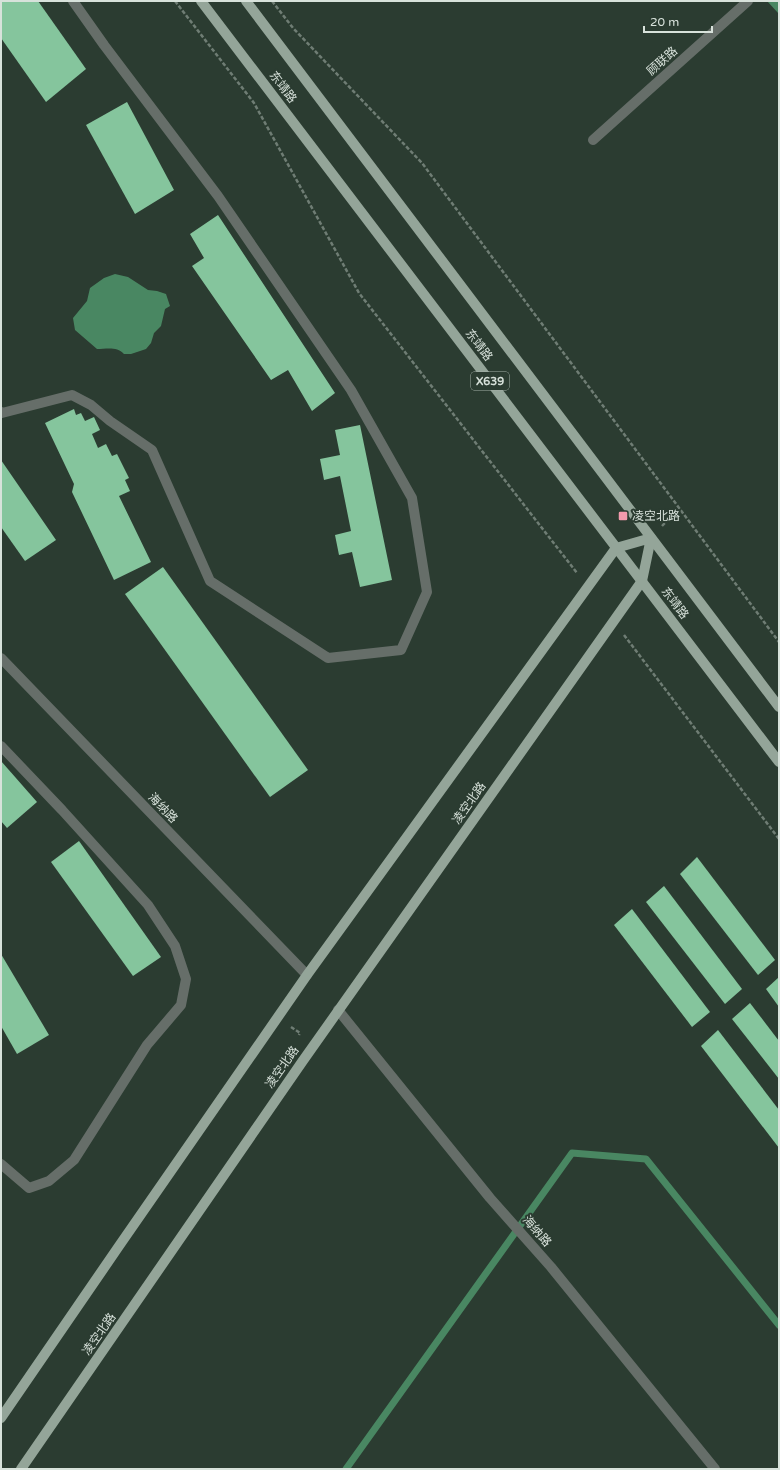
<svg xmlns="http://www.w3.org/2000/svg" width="780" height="1470" font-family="'Varela Round','Noto Sans SC',sans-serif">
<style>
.water{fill:#498762}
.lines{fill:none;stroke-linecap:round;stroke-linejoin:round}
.stream{stroke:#498762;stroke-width:7}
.building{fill:#85c59d}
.path{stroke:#6f7d74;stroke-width:2.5;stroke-dasharray:4 2;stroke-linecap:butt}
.minor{stroke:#666e69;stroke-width:10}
.major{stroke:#94a599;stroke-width:10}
.poi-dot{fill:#f29aac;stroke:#2b3c31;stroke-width:1.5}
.labels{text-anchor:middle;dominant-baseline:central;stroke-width:4;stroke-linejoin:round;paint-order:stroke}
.shield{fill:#2b3c31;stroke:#a4b0a8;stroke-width:1}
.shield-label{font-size:11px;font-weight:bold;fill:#d8e2db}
.street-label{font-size:12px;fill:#d8e2db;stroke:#2b3c31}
.poi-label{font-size:12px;fill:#d8e2db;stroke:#2b3c31;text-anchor:start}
</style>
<rect width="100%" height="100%" fill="#2b3c31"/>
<g class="water">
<polygon points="767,1 779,1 779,14"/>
<path d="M115,274L128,277L148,290L157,291L166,294L170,306L165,309L161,326L154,333L151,343L146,349L131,354H124C117,346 106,349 97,349L75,330L73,318L87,301L90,288L104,278Z"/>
</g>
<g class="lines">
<polyline class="stream" points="346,1469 572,1153 646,1159 779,1325"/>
</g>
<g class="building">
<polygon points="1,1 38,1 86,69 46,102 1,38"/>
<polygon points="127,102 174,190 135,214 86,125"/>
<polygon points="218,215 335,393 312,411 288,370 271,380 192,266 204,258 190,234"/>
<polygon points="74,409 76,415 81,413 85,421 94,417 100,430 92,434 98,448 106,444 112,456 117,454 129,478 125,480 130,491 119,496 151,562 114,580 72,492 74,484 45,423"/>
<polygon points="360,425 392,580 360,587 352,552 339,555 335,535 351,531 340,476 324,480 320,459 340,455 335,430"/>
<polygon points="1,460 56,540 25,561 1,527"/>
<polygon points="163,567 308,770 270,797 125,594"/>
<polygon points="1,761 37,802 7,828 1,821"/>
<polygon points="79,841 161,957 133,976 51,862"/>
<polygon points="697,857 775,960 758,975 680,874"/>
<polygon points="664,886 742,989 725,1004 646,902"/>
<polygon points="632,909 710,1012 692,1027 614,925"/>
<polygon points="1,954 49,1035 17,1054 1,1026"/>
<polygon points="779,977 779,1007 766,989"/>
<polygon points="750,1003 779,1041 779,1079 732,1019"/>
<polygon points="718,1030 779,1110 779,1148 701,1046"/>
</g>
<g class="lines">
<g class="path">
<polyline points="175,1 254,103 359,293 577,573"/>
<polyline points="272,1 293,28 422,163 779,642"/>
<polyline points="662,526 679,508"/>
<polyline points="624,635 779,839"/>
<polyline points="291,1027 300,1033 299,1035"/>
</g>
<g class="minor">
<polyline points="593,140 748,1"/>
<polyline points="1,412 2,413 72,395 91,405 110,421 152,450 210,581 328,658 401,650 427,592 412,498 351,390 218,196 104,45 73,1"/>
<polyline points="1,658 307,975"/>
<polyline points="1,746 62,810 148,905 175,946 186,979 181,1005 147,1045 74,1160 49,1181 29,1188 1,1164"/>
<polyline points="338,1010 490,1198 551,1267 715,1469"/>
</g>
<g class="major">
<polyline points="201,1 779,762"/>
<polyline points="246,1 779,707"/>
<polyline points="1,1418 119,1246 307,975 616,548 651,538 642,581 302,1062 21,1469"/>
</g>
</g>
<rect class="poi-dot" x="618" y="511" width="10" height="10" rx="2"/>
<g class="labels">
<rect class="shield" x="471" y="372" width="38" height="18" rx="3"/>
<g class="shield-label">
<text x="490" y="381">X639</text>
</g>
<g class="street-label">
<text transform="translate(662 61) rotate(-42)">顾联路</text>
<text transform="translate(283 87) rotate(53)">东靖路</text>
<text transform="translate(479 345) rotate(53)">东靖路</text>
<text transform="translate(675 603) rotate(53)">东靖路</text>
<text transform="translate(469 803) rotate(-55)">凌空北路</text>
<text transform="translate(163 808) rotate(46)">海纳路</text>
<text transform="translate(282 1067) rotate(-55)">凌空北路</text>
<text transform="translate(537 1231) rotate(49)">海纳路</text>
<text transform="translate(99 1334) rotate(-55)">凌空北路</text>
</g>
<g class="poi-label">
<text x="632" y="516">凌空北路</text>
</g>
</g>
<rect width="780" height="1470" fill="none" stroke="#d8e2db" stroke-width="4"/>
<path d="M644 26v6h68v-6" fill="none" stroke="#d8e2db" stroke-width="2"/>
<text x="650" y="26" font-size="12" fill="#d8e2db" stroke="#2b3c31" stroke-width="3" paint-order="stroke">20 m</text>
</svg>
